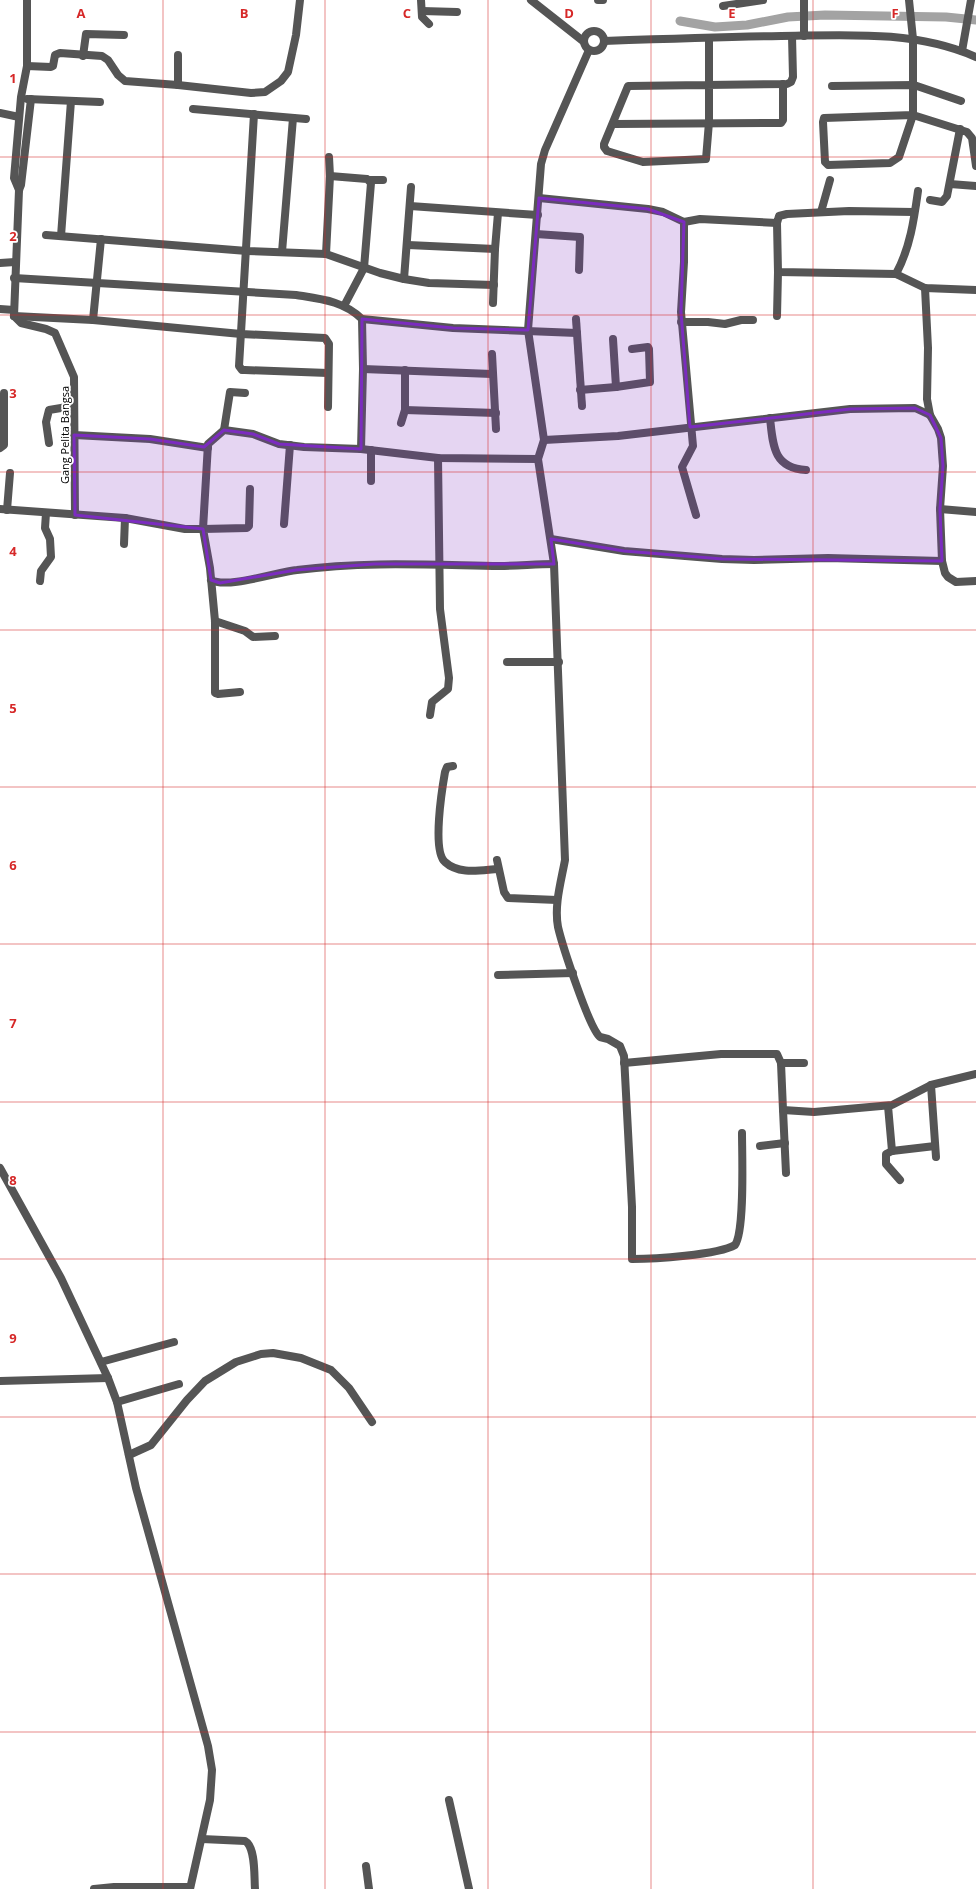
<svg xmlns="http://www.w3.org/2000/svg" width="976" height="1889" font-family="'Open Sans',sans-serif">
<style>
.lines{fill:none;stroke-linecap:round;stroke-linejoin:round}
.canal{stroke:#a3a3a3;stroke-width:9}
.street{stroke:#555;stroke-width:8}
.marked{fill:#7b2cbf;fill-opacity:0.2;stroke:#7b2cbf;stroke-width:3;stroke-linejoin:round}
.grid{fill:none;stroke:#d62828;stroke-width:1;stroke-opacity:0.55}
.labels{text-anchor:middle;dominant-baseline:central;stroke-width:3.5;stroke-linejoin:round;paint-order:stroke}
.street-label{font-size:11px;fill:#000;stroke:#fff}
.grid-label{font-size:13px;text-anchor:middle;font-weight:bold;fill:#d62828;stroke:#fff;stroke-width:3.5;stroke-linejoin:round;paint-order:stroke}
</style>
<rect width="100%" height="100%" fill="#fff"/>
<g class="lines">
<polyline class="canal" points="680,21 715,27 747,25 788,17 825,15 946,17 976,20"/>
<g class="street">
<polyline points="421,0 422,17 429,24"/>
<polyline points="531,0 583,41"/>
<polyline points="598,0 603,0"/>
<polyline points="909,0 913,39 913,115 899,157 890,163 828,165 825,162 823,122 824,118 913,115 967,132 972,138 976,166"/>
<polyline points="723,6 763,0"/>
<polyline points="422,11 457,12"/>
<circle cx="594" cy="41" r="10"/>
<polyline points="804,36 804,0"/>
<polyline points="709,38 709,122 706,159 643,162 607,151 604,147 604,144 628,86 787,84 791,82 793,77 792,36"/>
<path d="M604,41C663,39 722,37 781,36C846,35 915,30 976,57"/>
<path d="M589,50L545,150L541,164L528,330L544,440L538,459L554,564L565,860C561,882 554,905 558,927C562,944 589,1028 600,1037L608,1039L620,1046L624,1056L632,1207V1259C653,1259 718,1255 735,1245C745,1231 742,1154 742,1133"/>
<polyline points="962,51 971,0"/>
<polyline points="178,55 178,85"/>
<polyline points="83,56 86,34 124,35"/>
<polyline points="27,66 51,67 53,66 55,55 60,53 102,56 108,60 118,75 125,81 178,85 251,93 265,92 281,81 288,72 296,35 300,0"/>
<polyline points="832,86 914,85 961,101"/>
<polyline points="27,99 100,102"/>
<polyline points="193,109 306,119"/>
<polyline points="0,113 19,117"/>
<polyline points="254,114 239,366 242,370 245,370 328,373"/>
<polyline points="614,124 781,123 783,120 783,84"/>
<polyline points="330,176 367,179 371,183 364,268 344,306"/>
<polyline points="370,180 383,180"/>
<polyline points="950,184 976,186"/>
<polyline points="19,190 14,178 21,97 27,66 27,0"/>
<polyline points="539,198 648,209 663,212 684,222 700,219 777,223 779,216 787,214 849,211 914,212"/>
<polyline points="930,200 942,202 947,196 960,129"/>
<polyline points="410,206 538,215"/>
<polyline points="821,212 830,180"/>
<polyline points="684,222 684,262 681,312 693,446 682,467 696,515"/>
<polyline points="777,223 778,272 896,274 925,288 976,290"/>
<polyline points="536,234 580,237 579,270"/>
<polyline points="46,235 247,251 326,254 380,273 404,279 411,187"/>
<polyline points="61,236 71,101"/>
<polyline points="408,245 495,249"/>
<polyline points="282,252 293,118"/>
<polyline points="326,254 330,176 329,157"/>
<polyline points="0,263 15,262"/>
<path d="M896,274C910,248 914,220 918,191"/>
<path d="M14,278L296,295C321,299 344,301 362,319L453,328L577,333"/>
<polyline points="404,279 429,283 494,285"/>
<polyline points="925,288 928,348 927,399 930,415"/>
<polyline points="493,303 495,249 498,213"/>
<polyline points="0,309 14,310"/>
<polyline points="14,316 93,320 241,334 325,338 329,344 328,407"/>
<polyline points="14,316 21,323 46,329 55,333 74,377 75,515"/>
<polyline points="14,316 19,190 21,185 31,99"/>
<polyline points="777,316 778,272"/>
<polyline points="576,319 582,406"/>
<polyline points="93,320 101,239"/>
<polyline points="681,322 708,322 725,324 741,320 753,320"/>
<polyline points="613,339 616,387"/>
<polyline points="492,354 496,429"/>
<polyline points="363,369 492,374"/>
<polyline points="580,390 616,387 650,382 649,349 648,347 632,349"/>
<polyline points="405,410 496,413"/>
<path d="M770,418C773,445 773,468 806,470"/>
<polyline points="401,423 405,410 405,370"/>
<polyline points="224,430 230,392 245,393"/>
<polyline points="74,435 150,439 208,448"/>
<polyline points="544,440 618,436 850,409 915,408 930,415 938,429 941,438 943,466 940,509 942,561 945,573 948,577 956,582 976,581"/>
<polyline points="49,443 46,422 49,410 73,406"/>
<polyline points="0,448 4,445 4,393"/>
<polyline points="361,449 363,369 362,319"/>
<polyline points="371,481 371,450"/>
<polyline points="0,509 125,518 185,529 203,529 208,444 224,430 253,434 279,444 304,447 361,449 438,458 538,459"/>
<polyline points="940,509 976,512"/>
<polyline points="7,510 10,473"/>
<polyline points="284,524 290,445"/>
<polyline points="551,539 624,551 722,559 754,560 828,558 942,561"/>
<polyline points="124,544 125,518"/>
<path d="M211,580C227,589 277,572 297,570C365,561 432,565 500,566C518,566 536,564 554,564"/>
<polyline points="40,581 41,571 51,557 50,539 45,528 46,513"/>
<polyline points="215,621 245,631 253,637 275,636"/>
<polyline points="507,662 559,662"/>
<polyline points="240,692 218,694 215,693 215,621 210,568 203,529 247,528 249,526 250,489"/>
<polyline points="430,715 432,702 448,689 449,678 440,609 438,458"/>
<path d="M453,766L447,767L445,772C442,789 432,851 445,862C459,875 481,870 498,869"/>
<polyline points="497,860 504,892 508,898 557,900"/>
<polyline points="498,975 573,973"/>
<polyline points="624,1063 721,1054 777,1054 781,1063 783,1110 814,1112 892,1105 931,1085 976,1074"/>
<polyline points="781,1063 804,1063"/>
<polyline points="931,1085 936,1157"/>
<polyline points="888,1106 892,1151"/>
<polyline points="783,1110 786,1173"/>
<polyline points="760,1146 785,1143"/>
<polyline points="0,1168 61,1278 108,1378 117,1402 136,1488 208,1746 212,1770 210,1800 190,1889"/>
<polyline points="900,1180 886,1164 886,1154 892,1151 935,1146"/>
<polyline points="101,1362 174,1342"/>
<polyline points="0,1381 108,1378"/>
<polyline points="117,1402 179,1384"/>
<polyline points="129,1455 151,1445 187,1400 205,1381 236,1362 261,1354 273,1353 301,1358 331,1370 349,1388 372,1422"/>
<polyline points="449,1800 469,1889"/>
<path d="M202,1839L245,1841C256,1847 254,1877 255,1889"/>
<polyline points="366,1866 369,1889"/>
<polyline points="94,1889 114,1887 190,1887"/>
</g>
</g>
<path class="marked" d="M539,198L648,209L684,222L681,312L690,427L850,409L915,408L930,415L941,438L943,466L940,509L942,561L722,559L624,551L551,539L554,564H374L296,570L220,583L211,580L203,529L75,515L74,435L150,439L204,447L224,430L253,434L279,444L361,449L362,319L453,328L528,330Z"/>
<path class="grid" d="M163,0V1889M325,0V1889M488,0V1889M651,0V1889M813,0V1889M0,157H976M0,315H976M0,472H976M0,630H976M0,787H976M0,944H976M0,1102H976M0,1259H976M0,1417H976M0,1574H976M0,1732H976"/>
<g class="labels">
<g class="street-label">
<text transform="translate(64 435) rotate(-90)">Gang Pelita Bangsa</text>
</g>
</g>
<g class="grid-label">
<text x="81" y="18">A</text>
<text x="244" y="18">B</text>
<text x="407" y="18">C</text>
<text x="569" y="18">D</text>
<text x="732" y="18">E</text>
<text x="895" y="18">F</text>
<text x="13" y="83">1</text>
<text x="13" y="241">2</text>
<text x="13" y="398">3</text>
<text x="13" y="556">4</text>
<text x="13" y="713">5</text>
<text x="13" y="870">6</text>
<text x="13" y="1028">7</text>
<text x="13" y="1185">8</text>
<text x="13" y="1343">9</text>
</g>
</svg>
